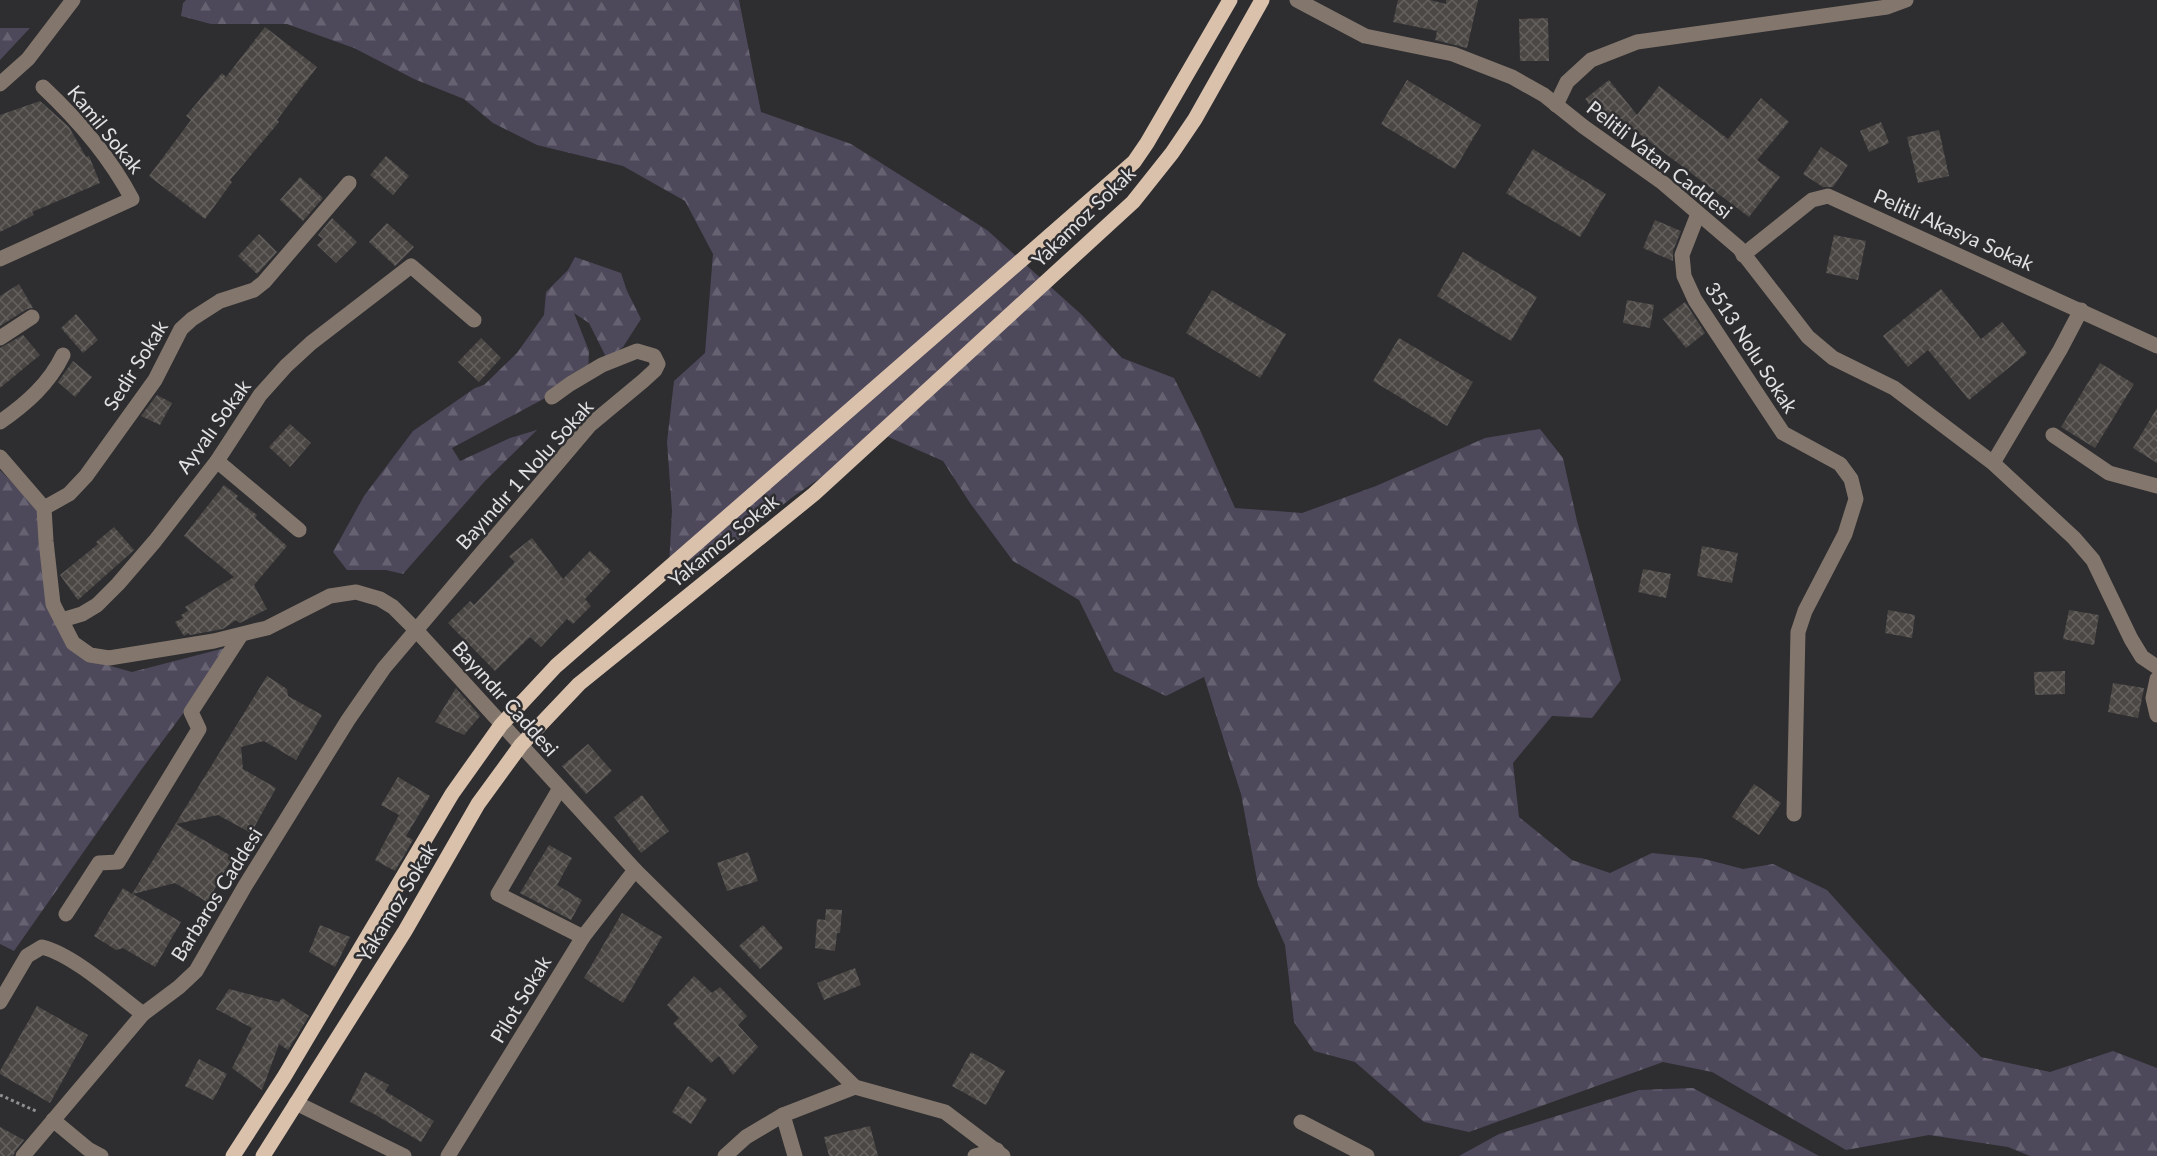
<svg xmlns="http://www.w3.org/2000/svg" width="2157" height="1156" font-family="Lato,sans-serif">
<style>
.forest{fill:url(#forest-firs)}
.building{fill:url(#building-cross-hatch)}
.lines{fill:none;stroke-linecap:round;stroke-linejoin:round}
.path{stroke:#8f8e91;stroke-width:3;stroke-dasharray:3 3;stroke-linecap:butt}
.minor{stroke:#83776d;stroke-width:15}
.major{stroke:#d9c1ac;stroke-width:15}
.labels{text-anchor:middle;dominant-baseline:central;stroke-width:5;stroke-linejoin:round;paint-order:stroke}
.street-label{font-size:20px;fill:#e1e0e3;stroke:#2e2d30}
</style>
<defs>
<pattern id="forest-firs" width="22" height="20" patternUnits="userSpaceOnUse" patternTransform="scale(1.5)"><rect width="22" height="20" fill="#4e485b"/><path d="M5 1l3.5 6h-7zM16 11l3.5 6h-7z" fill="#676272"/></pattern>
<pattern id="building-cross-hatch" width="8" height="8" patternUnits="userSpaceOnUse" patternTransform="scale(1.5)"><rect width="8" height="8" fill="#4b4744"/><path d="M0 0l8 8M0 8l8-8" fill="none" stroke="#65615f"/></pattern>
</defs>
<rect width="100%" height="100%" fill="#2e2d30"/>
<g class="forest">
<polygon points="186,0 739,0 761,112 851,144 987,230 1082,315 1122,358 1174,378 1201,432 1235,508 1302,513 1376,486 1485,438 1540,429 1563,458 1577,521 1621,680 1592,718 1552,716 1513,763 1519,817 1572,860 1610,873 1652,853 1701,858 1743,869 1773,864 1827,890 1934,1009 1981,1057 2050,1072 2113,1051 2157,1068 2157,1156 2030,1156 2008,1147 1929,1135 1846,1150 1712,1072 1663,1062 1469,1132 1424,1122 1355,1062 1314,1051 1294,1022 1285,945 1258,885 1241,794 1204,677 1166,696 1114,671 1079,600 1013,561 970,503 943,461 884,435 794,496 719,555 669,566 672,511 667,442 674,381 705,353 713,254 685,201 623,166 537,145 493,123 464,99 414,79 354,48 287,24 211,24 181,16 183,3"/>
<polygon points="0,28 30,28 0,60"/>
<polygon points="575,257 621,273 627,291 641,319 623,347 607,359 589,323 574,313 589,351 588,375 452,448 460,461 510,438 537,430 485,481 403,574 386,570 347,570 333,552 364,496 413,431 475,388 484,385 517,353 544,315 546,292 568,270"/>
<polygon points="0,470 37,508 72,648 93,661 132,672 229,647 216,669 141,770 14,951 0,944"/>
<polygon points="1693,1088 1819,1156 1459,1156 1499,1134 1639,1090"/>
</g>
<g class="building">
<polygon points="1398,0 1430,0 1446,4 1446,0 1478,0 1467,48 1435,40 1437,31 1393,22"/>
<polygon points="1548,18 1549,61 1520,61 1519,19"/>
<polygon points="265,27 317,67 277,120 279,122 230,180 232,182 205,219 149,176 191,120 186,116 222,73 226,77"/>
<polygon points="1407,80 1481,125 1455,169 1381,124"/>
<polygon points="1609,80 1637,115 1659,86 1728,139 1761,98 1789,122 1757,160 1780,177 1749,217 1617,117 1606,126 1585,99"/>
<polygon points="40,101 69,127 86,157 89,156 100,183 32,212 34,215 0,232 0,115"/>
<polygon points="1881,122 1889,143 1869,152 1860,131"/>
<polygon points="1939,130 1949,176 1918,183 1907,137"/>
<polygon points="1821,147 1848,165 1833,187 1823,187 1803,174"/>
<polygon points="1533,149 1606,194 1580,237 1506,193"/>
<polygon points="386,156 409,176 393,195 370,175"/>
<polygon points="300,177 323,198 303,221 280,200"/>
<polygon points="332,218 357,242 336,263 317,245 323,239 318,235"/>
<polygon points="1655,220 1681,231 1673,251 1673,261 1643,248"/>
<polygon points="387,223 414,247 395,266 369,242"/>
<polygon points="259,234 277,252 257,274 238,256"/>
<polygon points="1834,235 1866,241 1858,280 1826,273"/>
<polygon points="1463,252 1537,297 1511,341 1437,296"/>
<polygon points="19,284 33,308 27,309 0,326 0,296"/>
<polygon points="1941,289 1981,339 2002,322 2027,353 1969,400 1928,350 1908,367 1883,336"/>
<polygon points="1212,290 1286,334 1260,378 1186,333"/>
<polygon points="1627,300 1654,305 1650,328 1623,323"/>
<polygon points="1685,302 1705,333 1686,348 1663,319"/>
<polygon points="76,314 98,340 83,353 61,328"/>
<polygon points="23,335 40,355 0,388 0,348"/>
<polygon points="481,338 501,358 479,382 458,362"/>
<polygon points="1399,338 1473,382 1447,426 1373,381"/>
<polygon points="73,361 92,377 75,397 58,382"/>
<polygon points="2100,363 2134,384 2095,448 2061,427"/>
<polygon points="157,395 172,403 160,425 141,416"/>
<polygon points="2157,408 2157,463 2133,448"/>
<polygon points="290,424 311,443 290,467 269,447"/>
<polygon points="224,485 238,496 236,499 257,515 255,518 287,546 254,585 267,609 240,623 236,620 223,629 190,635 189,633 184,636 175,622 183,618 181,615 188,611 185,607 234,577 184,536"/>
<polygon points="114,527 134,550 78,600 60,575 98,544 96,542"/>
<polygon points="532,538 563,579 590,551 611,571 585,599 591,606 573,624 567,619 541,647 530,637 495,671 448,623 470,601 474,605 515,562 509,556"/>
<polygon points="1702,546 1738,553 1732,583 1697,576"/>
<polygon points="1643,569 1671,574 1666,598 1638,592"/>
<polygon points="1888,610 1915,615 1912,638 1885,633"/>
<polygon points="2069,610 2099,615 2094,645 2063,639"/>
<polygon points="2065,671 2065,694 2035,695 2034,672"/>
<polygon points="267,676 287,689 288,696 322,715 296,760 264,741 241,747 243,769 276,788 251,833 218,815 176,824 233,857 207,902 175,883 133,894 181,922 155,967 123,948 116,950 94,936 123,888 132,894"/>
<polygon points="2113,683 2144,688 2138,718 2108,712"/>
<polygon points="456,688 480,716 464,735 435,722"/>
<polygon points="588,744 612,771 586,794 562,766"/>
<polygon points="398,777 430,796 406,836 413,840 395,871 375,860 399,815 381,805"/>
<polygon points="1754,784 1781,803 1759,835 1732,817"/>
<polygon points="642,795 669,831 641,853 614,817"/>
<polygon points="549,845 572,858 557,885 582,900 571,920 520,893"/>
<polygon points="748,852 758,881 727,891 717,863"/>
<polygon points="826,909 842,910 840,933 837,933 835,951 815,948 817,919 825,920"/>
<polygon points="622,913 662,937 623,1003 584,978"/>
<polygon points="320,925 350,937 335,967 309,952"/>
<polygon points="763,925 783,948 760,969 739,946"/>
<polygon points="855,968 861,985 824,1000 817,983"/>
<polygon points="694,976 712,993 720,987 747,1016 738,1025 758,1047 733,1075 719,1056 711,1063 673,1024 679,1018 667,1005"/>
<polygon points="229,989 279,1002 282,998 309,1016 288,1050 279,1044 262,1090 232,1068 252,1028 216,1009"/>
<polygon points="37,1006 88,1035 50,1103 0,1074 0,1071"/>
<polygon points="971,1052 1005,1071 986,1105 952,1086"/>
<polygon points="199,1059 227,1074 213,1100 185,1086"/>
<polygon points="365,1072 389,1085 385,1091 434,1121 421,1142 374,1114 350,1102"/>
<polygon points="688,1086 707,1099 691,1124 672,1112"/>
<polygon points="870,1126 878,1156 829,1156 824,1137"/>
<polygon points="0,1127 24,1140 16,1150 13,1156 0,1156"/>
</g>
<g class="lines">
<polyline class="path" points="0,1095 38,1112"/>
<g class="minor">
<polyline points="1297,0 1365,36 1453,54 1512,77 1544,95 1584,127 1663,183 1739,248 1808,337 1833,358 1894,388 1993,463 2074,538 2093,560 2131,639 2142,657 2157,667"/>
<polyline points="0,84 28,59 73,0"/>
<polyline points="1556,105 1567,82 1591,60 1637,42 1887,7 1906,0"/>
<polyline points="1698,214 1682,255 1684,276 1695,300 1783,433 1840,464 1851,479 1856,499 1845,534 1805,611 1798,632 1794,814"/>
<polyline points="1743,255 1812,200 1828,196 2157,346"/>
<path d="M0,259L132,199C110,157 77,119 43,87"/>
<polyline points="0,338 32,317"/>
<path d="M0,422C26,404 49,384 63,355"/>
<polyline points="2053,435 2109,473 2157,486"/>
<polyline points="0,457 44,508 46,541 53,604 73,643 90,655 109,658 214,641 254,631 267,628 330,596 356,592 380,599 393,607 416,630 635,870 855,1087 945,1112 1003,1156"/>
<polyline points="217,461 299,530"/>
<polyline points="1993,463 2060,350 2081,310"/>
<polyline points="44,508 69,494 86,476 155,380 181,329 192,319 220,301 254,290 264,282 349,183"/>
<polyline points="62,620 82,614 97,605 118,584 155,541 217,461 260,395 286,366 311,343 411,266 474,320"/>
<polyline points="2157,679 2153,698 2157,715"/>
<polyline points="560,788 498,894 583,937"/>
<polyline points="66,914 99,863 118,862 199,729 191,712 241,635"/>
<path d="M0,1002L27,956L42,947C74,955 115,993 143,1014"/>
<polyline points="296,1103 404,1156"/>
<polyline points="783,1115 795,1156"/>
<polyline points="53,1120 88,1149 101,1156"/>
<polyline points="1301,1122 1367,1156"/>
<polyline points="23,1156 143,1014 179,987 196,971 245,886 348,720 384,668 590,425 643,381 655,370 658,364 654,356 637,351 602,365 570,384 552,397"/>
<polyline points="448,1156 583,937 635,870"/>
<polyline points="725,1156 746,1137 783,1115 855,1087"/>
<polyline points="975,1156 997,1150"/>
</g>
<g class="major">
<polyline points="233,1156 284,1077 452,794 501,725 556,666 1134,162 1147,143 1230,0"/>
<polyline points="263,1156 405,931 478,804 521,745 579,684 814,494 1133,202 1172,153 1195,119 1262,0"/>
</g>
</g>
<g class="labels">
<g class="street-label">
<text transform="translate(106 129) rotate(51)">Kamil Sokak</text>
<text transform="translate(1660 159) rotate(38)">Pelitli Vatan Caddesi</text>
<text transform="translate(1083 216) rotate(-44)">Yakamoz Sokak</text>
<text transform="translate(1954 229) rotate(24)">Pelitli Akasya Sokak</text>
<text transform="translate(1752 347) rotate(57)">3513 Nolu Sokak</text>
<text transform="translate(135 365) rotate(-58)">Sedir Sokak</text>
<text transform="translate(213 426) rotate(-54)">Ayvalı Sokak</text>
<text transform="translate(524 474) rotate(-48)">Bayındır 1 Nolu Sokak</text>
<text transform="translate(723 540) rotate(-39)">Yakamoz Sokak</text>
<text transform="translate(506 698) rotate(48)">Bayındır Caddesi</text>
<text transform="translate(216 894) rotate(-58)">Barbaros Caddesi</text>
<text transform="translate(396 902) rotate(-59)">Yakamoz Sokak</text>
<text transform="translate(520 999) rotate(-59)">Pilot Sokak</text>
</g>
</g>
</svg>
